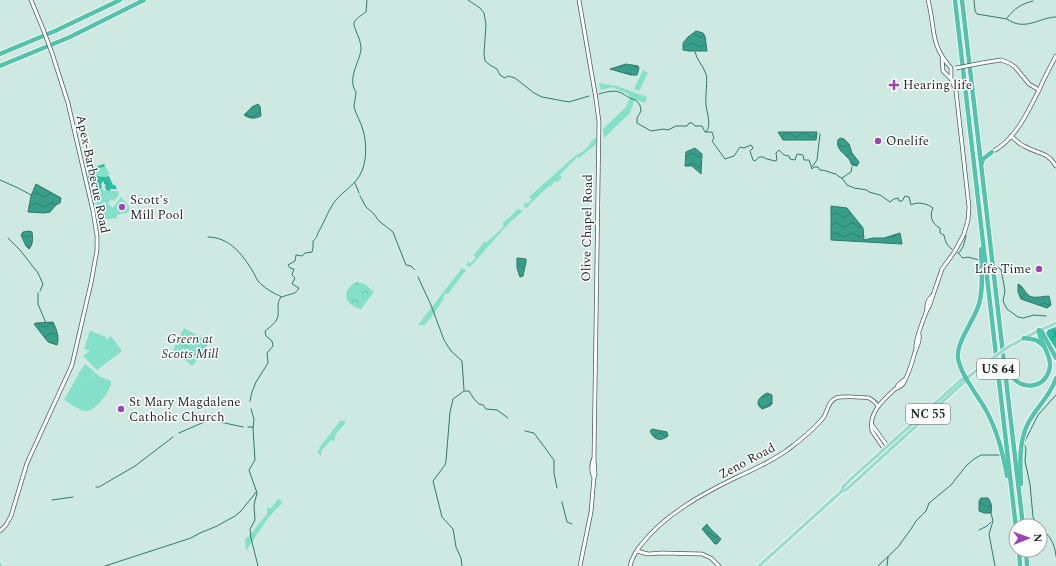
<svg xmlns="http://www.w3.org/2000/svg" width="1056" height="566" font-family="Spectral,serif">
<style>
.grass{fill:#85e0ca}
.forest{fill:url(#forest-crowns)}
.park{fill:url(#park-crowns)}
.water{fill:url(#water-waves);stroke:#2f7a6a}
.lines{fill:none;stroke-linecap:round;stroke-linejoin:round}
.stream{stroke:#2f7a6a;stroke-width:1}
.secondary-casing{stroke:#48605a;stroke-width:4.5}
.primary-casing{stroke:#fff;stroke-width:5}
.highway-casing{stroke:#fff;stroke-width:6}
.secondary{stroke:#fff;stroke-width:3}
.primary{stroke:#99dbcd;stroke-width:3.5}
.highway{stroke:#55c3ac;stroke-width:4.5}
.secondary-bridge-casing{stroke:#48605a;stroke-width:4.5;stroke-linecap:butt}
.primary-bridge-casing{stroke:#fff;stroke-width:5;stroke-linecap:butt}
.secondary-bridge{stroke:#fff;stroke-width:3}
.primary-bridge{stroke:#99dbcd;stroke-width:3.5}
.poi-dot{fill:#9a47b5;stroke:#fff;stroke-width:1.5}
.labels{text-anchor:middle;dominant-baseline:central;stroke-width:3;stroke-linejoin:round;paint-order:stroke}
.shield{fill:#fff;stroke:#606765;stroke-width:1}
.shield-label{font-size:12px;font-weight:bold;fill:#1c2623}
.poi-label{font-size:13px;fill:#1c2623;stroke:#fff;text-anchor:start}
.street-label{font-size:13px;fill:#1c2623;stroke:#fff}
.park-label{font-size:13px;font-style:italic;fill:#213832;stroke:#fff}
</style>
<defs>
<pattern id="forest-crowns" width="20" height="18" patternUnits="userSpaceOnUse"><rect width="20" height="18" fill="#2cbda3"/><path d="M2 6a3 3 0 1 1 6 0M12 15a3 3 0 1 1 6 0" fill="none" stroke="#259984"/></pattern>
<pattern id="park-crowns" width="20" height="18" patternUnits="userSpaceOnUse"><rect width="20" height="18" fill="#85e0ca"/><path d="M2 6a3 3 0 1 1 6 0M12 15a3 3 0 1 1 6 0" fill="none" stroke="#72c0ad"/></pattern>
<pattern id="water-waves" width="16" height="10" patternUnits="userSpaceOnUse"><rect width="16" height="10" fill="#379e89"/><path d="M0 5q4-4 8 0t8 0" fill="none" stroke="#2e8170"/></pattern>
</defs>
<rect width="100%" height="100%" fill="#cee9e1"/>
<g class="grass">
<polygon points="643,70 648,73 639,91 634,89"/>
<polygon points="599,83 617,86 647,97 645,103 635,99 630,113 604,138 603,129 626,107 630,97 628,94 612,87 601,90"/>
<polygon points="596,137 596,144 579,158 578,156 560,175 562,178 557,182 555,181 551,186 549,186 531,203 527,208 523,206 525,204 524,202 528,203 532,199 529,197 575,156 582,152 591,144 590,143"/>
<polygon points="105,166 110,174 105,177 95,177 95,170"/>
<polygon points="102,187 104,191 106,190 118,191 119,195 114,201 111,199 108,203 113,208 121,197 128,205 130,210 125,214 124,213 117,215 117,218 98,220 92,194 97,193"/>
<polygon points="518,209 523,211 510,222 470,267 466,265 468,262 471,263 476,257 473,256 484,242 487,242 492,237 493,237 504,226 502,224"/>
<path d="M462,268L466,270L448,294L446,293L443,297L444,299C439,305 430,321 424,325C422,326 420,325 418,325Z"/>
<polygon points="90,331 106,337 106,340 111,336 122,351 97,370 83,356 90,351 84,349"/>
<path d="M85,364L95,372L88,382L95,373L101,377L111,381C112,390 95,413 84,411C79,410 69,403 64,400L78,375L81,377L78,374Z"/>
<polygon points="341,420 346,422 336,434 334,441 331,440 321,451 321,456 317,452 320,449 319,448"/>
<polygon points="278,499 283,502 268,518 246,551 245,539 248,537 267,514 267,508 271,508"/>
</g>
<g class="forest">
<path d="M104,164L105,166L95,170L94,176L105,177L109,176L113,185H115L117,189H110V191L106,190L105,187L106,184L105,185L103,181L101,185L102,187C99,191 97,193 92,194L87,171L88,169Z"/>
<polygon points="1056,327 1056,349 1046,334 1048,330"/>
</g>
<g class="park">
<path d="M357,282L365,284L374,292L361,309C358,308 354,307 352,305C341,298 348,285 357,282Z"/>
<polygon points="184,328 209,342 201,355 192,366 173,350"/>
</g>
<g class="water">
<polygon points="696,31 703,33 705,36 707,51 689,51 683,50 683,43 688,37"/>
<polygon points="626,64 638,66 639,68 637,75 631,75 610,69"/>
<path d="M258,104L260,106L261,116C255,119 250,119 244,115L252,107Z"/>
<polygon points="778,132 817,132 816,140 783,140"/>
<path d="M840,138L844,139L849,144L852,153L859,162L857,166L852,165C850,162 850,159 847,157C841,151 836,148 838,140Z"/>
<polygon points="695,148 702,154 701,174 692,166 685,166 686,152"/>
<polygon points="36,184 61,198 60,203 56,205 50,212 44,213 28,212 31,196"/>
<polygon points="831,206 847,208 863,228 864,240 873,238 884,238 900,233 902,244 831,240"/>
<path d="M29,231L32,232C33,238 33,245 29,249L26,246L21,235L23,232Z"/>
<polygon points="517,258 526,259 526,262 523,276 520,277 517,268"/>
<path d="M1018,284C1024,286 1025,295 1032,297C1038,298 1044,296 1049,296L1051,305L1047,308L1021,299L1018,292Z"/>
<path d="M53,322C56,328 60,338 57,345L48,342L34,324L36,323Z"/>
<path d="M767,393L772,395V404L770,406L762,409C754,403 759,397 767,393Z"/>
<path d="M652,429L667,432L668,436C660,442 654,440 650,431Z"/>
<path d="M981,498H988C992,503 992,508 991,513H984L979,511V501Z"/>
<path d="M707,524C711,531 716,533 721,539L717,544H715L702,529Z"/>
</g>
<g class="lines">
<g class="stream">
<polyline points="468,0 480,8 484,13 486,24 484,54 485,61 490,65 497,69 500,75 505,78 508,76 515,78 534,93 542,97 569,102 589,96"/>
<path d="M974,0L975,11L977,14L1007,19C1025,32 1040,17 1056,17"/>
<path d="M1007,18C1015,8 1021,4 1033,1"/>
<path d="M695,52C697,61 703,65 706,74C708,80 705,97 706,105C707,113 712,126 706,132"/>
<path d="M599,94C605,92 613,90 619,92C625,94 627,98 636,100L640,105L641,111L637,118V123L651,131L664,129L668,130L676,126H687L689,123H692L695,126H702L705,132H712L714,138L712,141L725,159L734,156L740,147L744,148L751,145L753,148L750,151L753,160L755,161L759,157H763L767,159L775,161L777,160L776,153L779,150L784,155L789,156L790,159L795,160L797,154L803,155L804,160H809L812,169L814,167H818L820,170C826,170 830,173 836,174L838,176L842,178L847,185L854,188L867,190L869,192L880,195L890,202L894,199L898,198L899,201H902L905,196L909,197L911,205C918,201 928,204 933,208C929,216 932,224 940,228V233L944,235C945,241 947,246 952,249"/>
<polyline points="812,167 817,160 820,134"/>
<polyline points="842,178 851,172 852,167"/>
<polyline points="0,180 18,188 31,195"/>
<polyline points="355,183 359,193"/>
<polyline points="360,196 366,207 374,214 379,221 393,232 406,265 411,266 415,270"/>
<path d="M208,237C229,237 242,254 252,270C254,273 256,278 258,281C264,288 273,293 282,297C288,294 296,295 299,288L292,284L295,278L292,275L294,269L290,268L288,265L295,261L296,255L302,256L305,253L312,252L313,248V241C318,237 316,236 319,231C324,223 327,213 333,204C340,193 353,187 360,175C367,163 367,143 363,130C361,122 356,115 354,107C354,102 356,97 356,92C347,79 359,63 361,50C362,40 353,28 354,23C356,18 362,15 366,12L367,0"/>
<polyline points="8,238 20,250 38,273 43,284 40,291"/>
<polyline points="957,252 963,258 968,257 979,260"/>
<polyline points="959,253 963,247 966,236"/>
<polyline points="995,266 1001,269 1005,291 1003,301 1007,309 1018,317 1023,318 1034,315 1046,316"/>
<polyline points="418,277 431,305 444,340 451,351 462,361 464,390"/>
<polyline points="38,293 38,304 46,323"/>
<polyline points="1054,331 1056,335"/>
<path d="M250,401L252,392L256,382L268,363L267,353L273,346L272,341L266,336L265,331C269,328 277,322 278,316C279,308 276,304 281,297"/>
<polyline points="251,409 254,419 253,429 255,460 249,470 257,493 254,505 255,520 250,529 251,538 258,566"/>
<polyline points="248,427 253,427"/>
<polyline points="525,431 534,433 554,460 554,473 557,488"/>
<polyline points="179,433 202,423 211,420 243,427"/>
<polyline points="96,487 99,487 135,466 173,437"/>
<polyline points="52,500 73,497"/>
<polyline points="562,502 567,522 572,524"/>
<polyline points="991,513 993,521 989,534 995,566"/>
<polyline points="1038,526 1033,517 1030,484 1025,461 1026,449 1024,443 1038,415 1056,395"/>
<path d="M1040,528C1050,535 1055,544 1056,556"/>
<polyline points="979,530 987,526 991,522"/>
<polyline points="105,566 191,538 200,533 217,526 235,516 241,511 257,491"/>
<polyline points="462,566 461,558 456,547 453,529 442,517 433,481 445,465 446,461 450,412 453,399 464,391 469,391 474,399 479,404 483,405 486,409 497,410 508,418"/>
<polyline points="878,566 898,547 911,529 916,521 926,511 929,503 951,485 966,466 974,459 981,455 1000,455"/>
<polyline points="887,566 888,557"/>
</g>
<defs>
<g id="secondary">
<polyline points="31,0 43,29"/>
<path d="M579,0L596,99L599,122L594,458C591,463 591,473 594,477"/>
<polyline points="942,58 943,71 951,79"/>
<polyline points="982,63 1001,60 1009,63 1015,67 1029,84 1039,90"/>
<path d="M1011,136C1016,140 1019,144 1024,146C1037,154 1047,151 1056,166"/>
<path d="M992,152C1016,139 1027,113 1039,90C1044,78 1050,67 1056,56"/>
<path d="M927,310L929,307L942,269L955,251L964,234L968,220L969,207L956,91L951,79V68C929,43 936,30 928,0"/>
<path d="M916,349C914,342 924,318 927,310C926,305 928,299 932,296"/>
<polyline points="897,388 898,385 904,380"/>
<polyline points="872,425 888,447"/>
<path d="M887,453L872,431C868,413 883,400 895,389C898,387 901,387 903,384C909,374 912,363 915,352C917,346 921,340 919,334"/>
<polyline points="0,531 6,525 11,516 27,463 72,365 91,283 97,250 97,236 93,211 68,103 52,53"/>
<polyline points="637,551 648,554 662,553 702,554 711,558 719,566"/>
<polyline points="580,566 591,512 594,477 595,475 594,458"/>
<path d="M630,566C632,558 636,551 641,545C664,515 702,494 735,478C753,470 770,462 786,451C799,441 813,431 823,418C828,412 827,402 836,398C842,396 862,397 869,398C873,400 876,403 878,406"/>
</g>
<g id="primary">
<polyline points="1008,347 1034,333 1056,323"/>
<polyline points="842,491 843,487 851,479 961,380 967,378"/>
<polyline points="0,564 1,566"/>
<polyline points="759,566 842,491 846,490 963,383 967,378 986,363"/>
</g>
<g id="highway">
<polyline points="955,0 1016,528"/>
<polyline points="962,0 1023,526"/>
<polyline points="0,54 55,31 120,0"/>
<polyline points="0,66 70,37 144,0"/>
<polyline points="982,163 983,159 992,152"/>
<path d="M981,249C981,267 984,287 979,304C974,321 956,342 958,358C960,374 979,397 987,412C998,433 1003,453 1007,476"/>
<polyline points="1039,330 1042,332 1056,358"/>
<polyline points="1024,338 1036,340 1044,346"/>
<path d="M1006,364C1013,393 1047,392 1050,366C1051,353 1039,342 1039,330"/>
<path d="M1021,484C1020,460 1018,436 1033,415C1041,403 1052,392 1056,378"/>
<polyline points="1019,550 1020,566"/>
<polyline points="1026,550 1027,566"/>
</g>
</defs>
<use href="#secondary" class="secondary-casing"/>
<use href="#primary" class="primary-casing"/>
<use href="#highway" class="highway-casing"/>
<use href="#secondary" class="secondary"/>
<use href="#primary" class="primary"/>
<use href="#highway" class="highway"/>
<defs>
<g id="secondary-bridge">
<polyline points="43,29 52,53"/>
<polyline points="956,68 982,63"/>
</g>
<polyline id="primary-bridge" points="986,363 1008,347"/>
</defs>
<use href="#secondary-bridge" class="secondary-bridge-casing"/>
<use href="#primary-bridge" class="primary-bridge-casing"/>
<use href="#secondary-bridge" class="secondary-bridge"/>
<use href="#primary-bridge" class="primary-bridge"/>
</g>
<g class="poi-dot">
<path d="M892 79h4v4h4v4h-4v4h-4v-4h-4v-4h4z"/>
<circle cx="878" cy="141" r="4"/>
<circle cx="122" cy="207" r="4"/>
<circle cx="1039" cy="269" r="4"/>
<circle cx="121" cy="409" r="4"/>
</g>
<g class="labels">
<g class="shield">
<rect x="977" y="359" width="42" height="20" rx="3"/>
<rect x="906" y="404" width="44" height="20" rx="3"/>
</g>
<g class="shield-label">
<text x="998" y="369">US 64</text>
<text x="928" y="414">NC 55</text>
</g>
<g class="poi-label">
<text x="903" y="85">Hearing life</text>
<text x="886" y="141">Onelife</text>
<text x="130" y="200">Scott's<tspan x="130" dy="15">Mill Pool</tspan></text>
<text x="1031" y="269" text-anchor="end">Life Time</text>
<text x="129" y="402">St Mary Magdalene<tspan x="129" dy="15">Catholic Church</tspan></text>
</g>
<g class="street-label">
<text transform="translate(93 174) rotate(78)">Apex-Barbecue Road</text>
<text transform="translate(587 228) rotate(-89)">Olive Chapel Road</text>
<text transform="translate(747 461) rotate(-28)">Zeno Road</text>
</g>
<g class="park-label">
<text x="190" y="339">Green at<tspan x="190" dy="15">Scotts Mill</tspan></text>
</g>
</g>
<g transform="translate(1028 538) rotate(89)"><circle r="19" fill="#ffffff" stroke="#a4a8a7"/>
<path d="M0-3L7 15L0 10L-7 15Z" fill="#9a47b5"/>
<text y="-6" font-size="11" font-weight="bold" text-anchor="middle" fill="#1c2623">N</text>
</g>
</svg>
